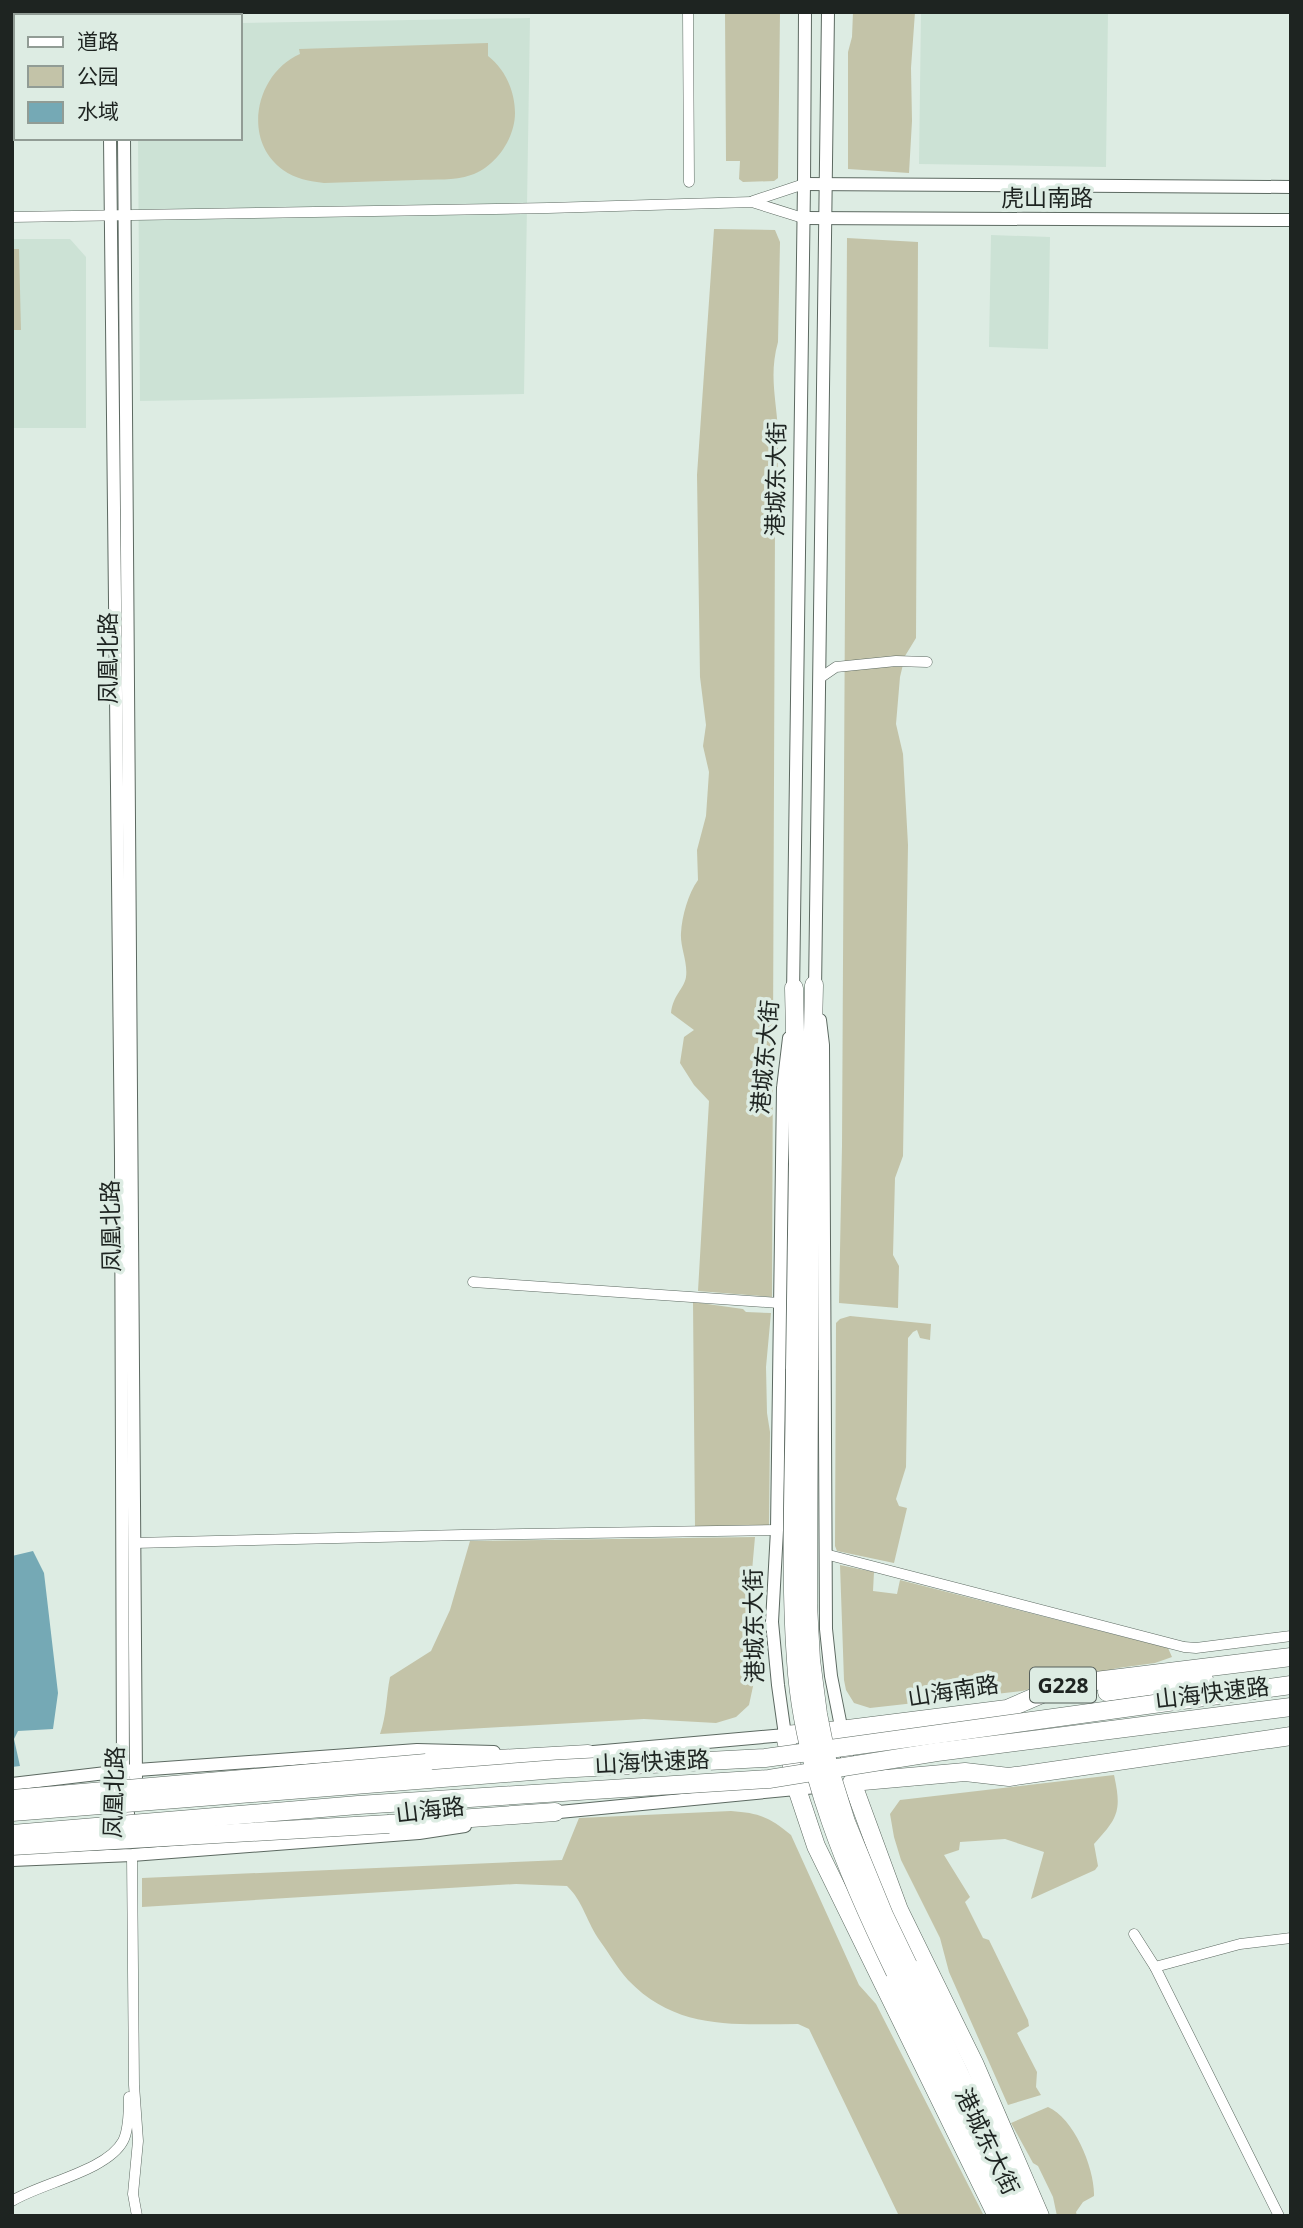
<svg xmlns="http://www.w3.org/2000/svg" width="1303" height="2228" font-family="'Noto Sans','Noto Sans SC',sans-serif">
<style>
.built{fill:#cce2d5}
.green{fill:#c3c3a8}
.water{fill:#75a9b5}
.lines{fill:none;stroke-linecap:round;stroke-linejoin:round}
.street-casing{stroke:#5c6961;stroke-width:11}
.secondary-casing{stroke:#5c6961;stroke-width:14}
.highway-casing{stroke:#5c6961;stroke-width:19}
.street{stroke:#fff;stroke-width:10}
.secondary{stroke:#fff;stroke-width:12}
.highway{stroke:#fff;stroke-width:18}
.highway-bridge-casing{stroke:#5c6961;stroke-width:19;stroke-linecap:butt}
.highway-bridge{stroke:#fff;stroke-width:18}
.labels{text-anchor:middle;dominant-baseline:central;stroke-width:7;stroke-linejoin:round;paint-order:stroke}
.shield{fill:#ddece3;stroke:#57605b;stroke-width:2}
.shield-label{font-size:21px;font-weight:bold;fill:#1e2421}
.street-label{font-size:23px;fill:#1e2421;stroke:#ddece3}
</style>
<rect width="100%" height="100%" fill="#ddece3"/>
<g class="built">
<polygon points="921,12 1108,12 1106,167 919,164"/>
<polygon points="530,18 524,394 140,401 138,138 240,138 240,23"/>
<polygon points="991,235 1050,237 1048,349 989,347"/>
<polygon points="12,239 70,239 86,257 86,428 12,428"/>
</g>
<g class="green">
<polygon points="725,12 780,12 778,178 774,181 743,182 739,179 740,161 726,161"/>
<polygon points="853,12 915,12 911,68 912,121 909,173 848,169 848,52 852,37"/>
<path d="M488,43V56C505,69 515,91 515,113C515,139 495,167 471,175C454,181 434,179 417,180C386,181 355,182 324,183C310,181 295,179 283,170C241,140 256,73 300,54L299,49Z"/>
<path d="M714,229L775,230L780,242L778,342C769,374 776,398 778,430C779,461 776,493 775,524L772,1297L698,1291L709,1101L694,1085L680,1063L684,1037L694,1030L671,1013C673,995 684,989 686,977C688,962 680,947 681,933C682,916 688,894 698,880L697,850L706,816L709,772L703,746L706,725L700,677L697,475Z"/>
<polygon points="847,238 918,242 916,638 905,656 900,677 896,724 903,754 908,845 903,1156 895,1178 893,1255 899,1266 898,1308 839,1303 842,1146"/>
<polygon points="12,249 19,249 21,330 12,330"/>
<polygon points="693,1302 743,1309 746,1312 771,1313 766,1367 767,1413 770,1432 769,1525 717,1530 695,1527"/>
<polygon points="850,1316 931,1324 930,1340 920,1338 917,1330 913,1332 908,1338 906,1467 896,1499 899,1506 907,1508 894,1563 837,1551 835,1546 836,1323 840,1319"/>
<path d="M755,1537L751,1582L755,1677L749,1705L736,1717L716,1723L644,1719L380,1734C387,1714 386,1697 390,1677L431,1651L450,1610L470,1541Z"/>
<polygon points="840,1565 874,1572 873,1591 897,1594 900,1580 1168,1648 1172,1657 1155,1663 1118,1668 1022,1691 870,1708 854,1703 846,1690 844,1680"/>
<path d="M1114,1775C1122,1811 1118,1818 1094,1844L1098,1866L1095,1870L1031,1899L1044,1852L1005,1839L960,1842L959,1850L944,1855L970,1897L965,1902L983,1938L989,1940L1028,2020L1029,2026L1017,2033L1037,2072L1036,2087L1041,2095L1008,2105L949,1972L940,1938L901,1860L894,1837L890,1814L900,1800Z"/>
<path d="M731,1811C759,1813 770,1817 791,1835L859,1985L876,2004L984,2216H899L809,2029L798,2024C735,2024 677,2031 628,1980C617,1968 609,1953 600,1941C587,1923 583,1901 567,1886L516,1884L142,1907V1878L562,1860L579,1818Z"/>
<path d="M1048,2107C1074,2118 1095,2169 1094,2196L1083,2202L1076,2212L1077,2216H1057L1053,2197L1038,2166L1033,2163L1011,2123Z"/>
</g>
<polygon class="water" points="33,1551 44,1573 58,1693 53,1729 18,1731 14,1739 20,1766 12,1767 12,1556"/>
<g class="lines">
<defs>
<g id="street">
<polyline points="688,12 689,182"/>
<polyline points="753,201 804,184"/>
<polyline points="12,217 548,208 752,202 803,218"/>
<polyline points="820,678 836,667 896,661 927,662"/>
<polyline points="473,1282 779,1303"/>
<polyline points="134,1543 462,1535 777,1530"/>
<polyline points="825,1554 1184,1647 1196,1648 1291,1636"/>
<polyline points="132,1855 134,2085 138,2141 133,2194 137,2216"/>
<polyline points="1134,1934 1155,1967 1279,2216"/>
<polyline points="1155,1967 1240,1944 1291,1938"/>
<path d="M12,2201C41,2183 107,2171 123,2141C129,2130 129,2109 129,2097"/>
</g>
<g id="secondary">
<polyline points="107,12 107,16"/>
<polyline points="120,12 121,16"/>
<polyline points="110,138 121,1157 123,1771 130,1831"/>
<polyline points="124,138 136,1778"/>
<polyline points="804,184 1291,187"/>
<polyline points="803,218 1291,220"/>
<polyline points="815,991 828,12"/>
<polyline points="793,995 804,184 805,12"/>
<polyline points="820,1020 823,1045 826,1629 831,1676 850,1772"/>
<polyline points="582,1753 785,1735 778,1685 772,1622 777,1530 783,1088 789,1038"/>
<polyline points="12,1784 123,1771 417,1750 494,1752"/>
<polyline points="549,1813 827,1786"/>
<polyline points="12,1860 132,1855 419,1833 465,1826"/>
</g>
<g id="highway">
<polyline points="794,988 798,1164 795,1369"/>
<polyline points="809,1370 810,1164 814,985"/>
<polyline points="1107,1692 1204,1679"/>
<polyline points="426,1763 588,1754"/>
<polyline points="389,1824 555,1812"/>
<polyline points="908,1965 1027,2216"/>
<polyline points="895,1972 1013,2216"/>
<polyline points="997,2216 816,1846 797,1789 785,1735 840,1730 1007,1709 1063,1685 1291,1657"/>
<polyline points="1040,2216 975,2065 899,1910 852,1782 965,1772 1009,1777 1291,1736"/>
</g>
</defs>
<use href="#street" class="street-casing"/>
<use href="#secondary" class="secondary-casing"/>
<use href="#highway" class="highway-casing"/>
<use href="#street" class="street"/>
<use href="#secondary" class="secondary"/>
<use href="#highway" class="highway"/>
<defs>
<g id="highway-bridge">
<path d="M795,1369C795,1466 789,1564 796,1661C803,1770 848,1875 895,1972"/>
<polyline points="809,1370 808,1604 811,1660 818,1714 828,1764 846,1822 884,1915 908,1965"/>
<polyline points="12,1799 426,1763"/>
<polyline points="12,1812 557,1769 765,1758 1291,1685"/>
<polyline points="12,1834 358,1805 769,1779 937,1752 1291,1707"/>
<polyline points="12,1846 389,1824"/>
</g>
</defs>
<use href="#highway-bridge" class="highway-bridge-casing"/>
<use href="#highway-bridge" class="highway-bridge"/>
</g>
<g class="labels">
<rect class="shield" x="1030" y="1667.5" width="66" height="35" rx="5"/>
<g class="shield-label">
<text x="1063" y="1685">G228</text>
</g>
<g class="street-label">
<text x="1047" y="197">虎山南路</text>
<text transform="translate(775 479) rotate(-89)">港城东大街</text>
<text transform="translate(107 658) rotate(-90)">凤凰北路</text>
<text transform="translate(764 1057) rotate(-85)">港城东大街</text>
<text transform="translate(110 1226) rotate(-91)">凤凰北路</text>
<text transform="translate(753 1626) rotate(-91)">港城东大街</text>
<text transform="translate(953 1690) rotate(-9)">山海南路</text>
<text transform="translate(1212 1692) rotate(-7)">山海快速路</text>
<text transform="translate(652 1761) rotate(-3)">山海快速路</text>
<text transform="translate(113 1792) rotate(-88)">凤凰北路</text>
<text transform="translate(430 1809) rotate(-7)">山海路</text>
<text transform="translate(988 2141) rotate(64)">港城东大街</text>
</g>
</g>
<rect width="1303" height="2228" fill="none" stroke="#1e2421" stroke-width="28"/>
<rect x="14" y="14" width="228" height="126" fill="#ddece3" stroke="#919c95" stroke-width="2"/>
<rect x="28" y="37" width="35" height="10" fill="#ffffff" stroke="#919c95" stroke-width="2"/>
<text x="77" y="49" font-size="21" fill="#1e2421">道路</text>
<rect x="28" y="66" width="35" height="21" fill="#c3c3a8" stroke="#919c95" stroke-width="2"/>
<text x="77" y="84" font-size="21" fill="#1e2421">公园</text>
<rect x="28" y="102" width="35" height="21" fill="#75a9b5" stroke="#919c95" stroke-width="2"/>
<text x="77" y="119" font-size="21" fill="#1e2421">水域</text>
</svg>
